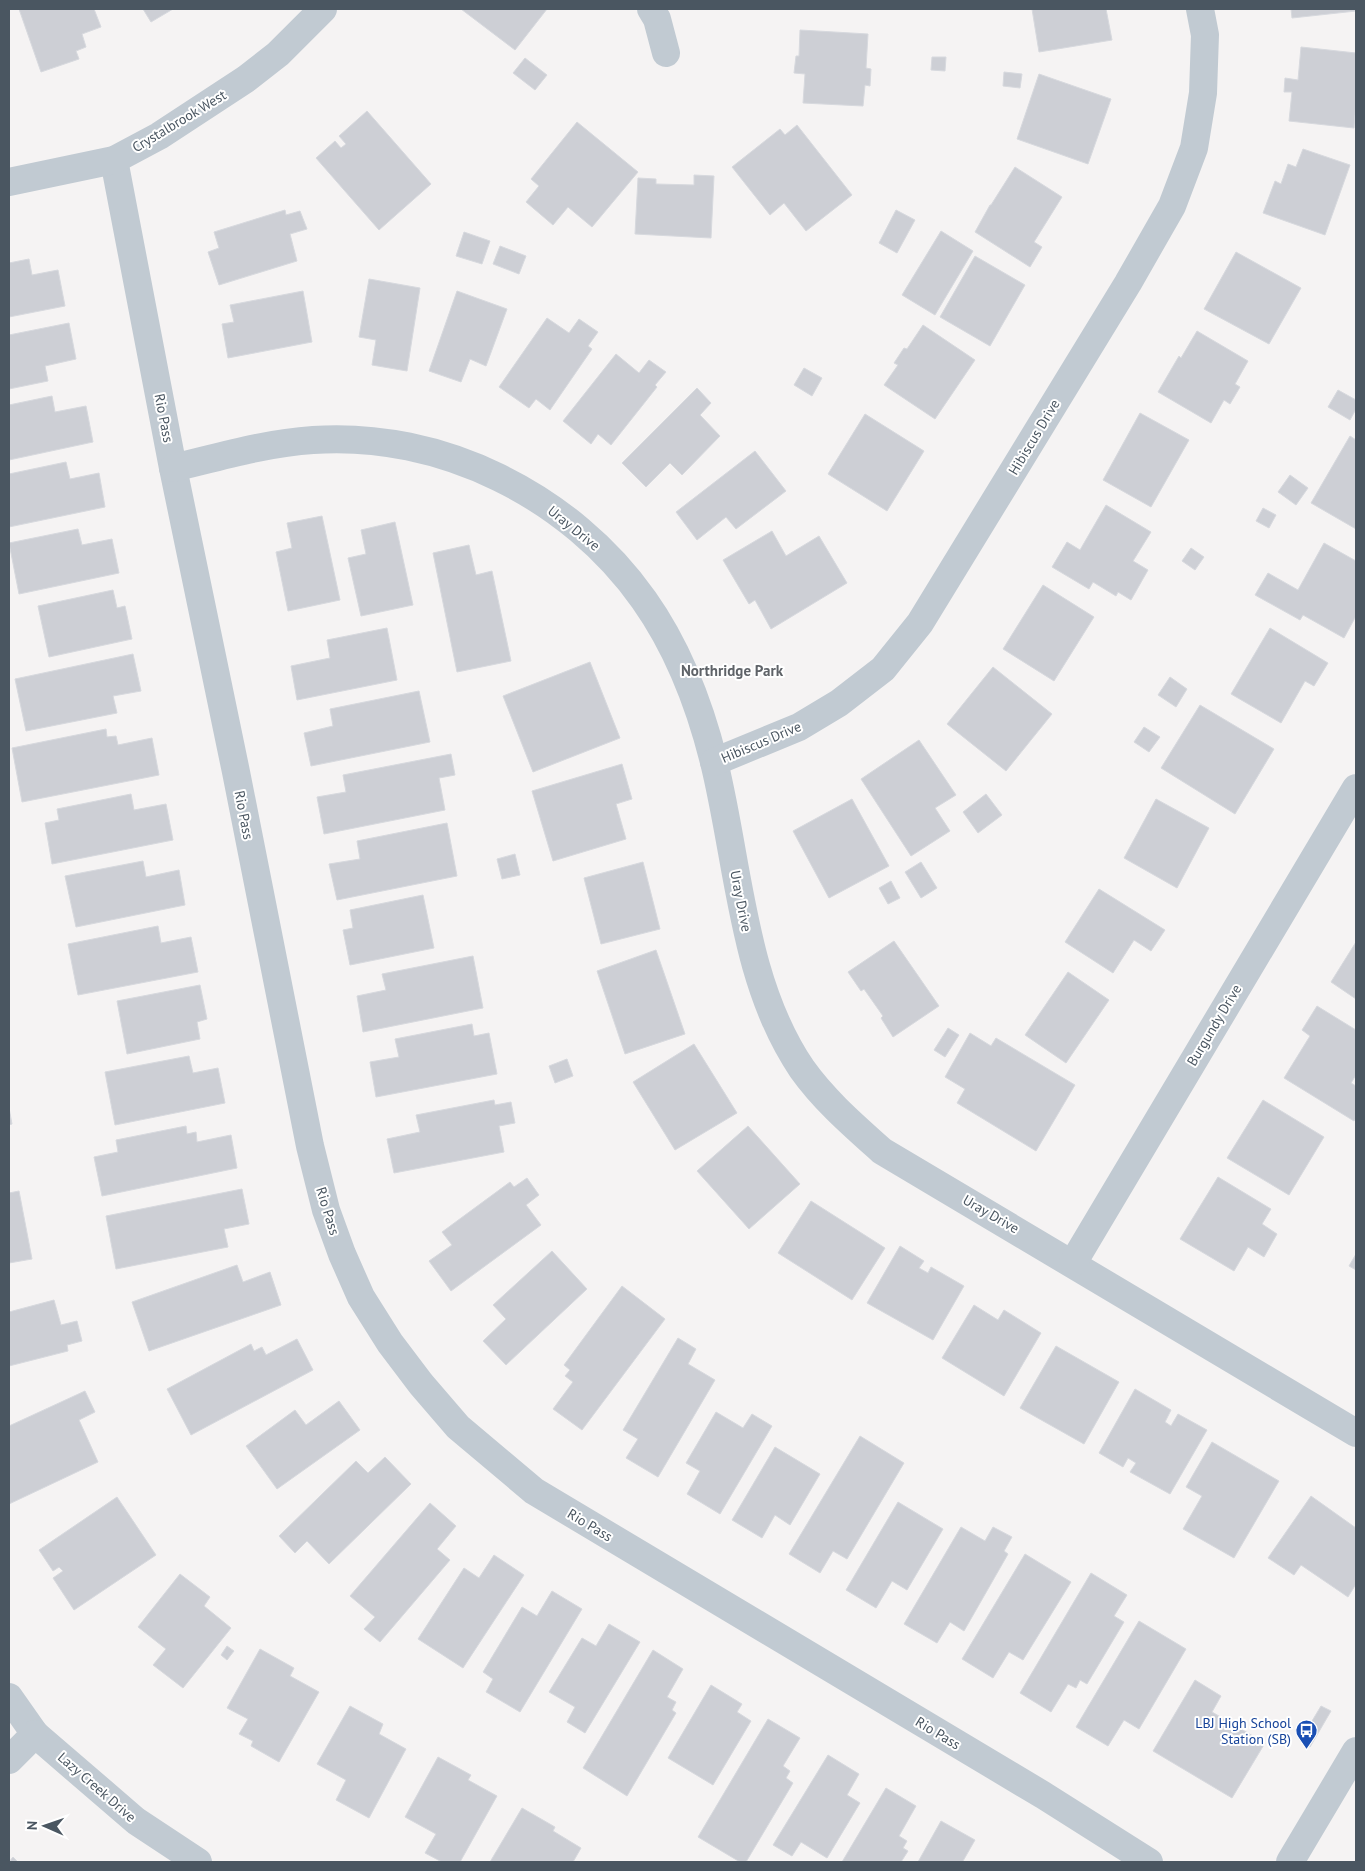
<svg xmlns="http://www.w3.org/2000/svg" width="1365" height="1871" font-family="'PT Sans',sans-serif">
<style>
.building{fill:#cdcfd5;stroke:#d7d9de}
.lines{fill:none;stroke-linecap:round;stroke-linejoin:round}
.minor{stroke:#c1cad2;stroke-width:28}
.labels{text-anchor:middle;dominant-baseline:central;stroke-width:4;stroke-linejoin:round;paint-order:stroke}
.street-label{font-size:14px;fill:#4a5661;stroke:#fff}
.transit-label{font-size:14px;fill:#164399;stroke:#fff;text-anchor:end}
.neighbourhood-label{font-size:15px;font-weight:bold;fill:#5f6368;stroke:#fff}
</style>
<rect width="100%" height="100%" fill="#f5f3f3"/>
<g class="building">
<polygon points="19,9 94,9 101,27 82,34 86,47 76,51 79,59 41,72"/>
<polygon points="143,9 173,9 151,22"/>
<polygon points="461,9 547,9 515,50"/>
<polygon points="1032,9 1106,9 1112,40 1039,52"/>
<polygon points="1291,9 1356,9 1356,11 1292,18"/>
<polygon points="800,30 868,34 866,68 871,69 870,86 865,85 863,106 803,103 805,74 794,73 796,56 799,56"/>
<polygon points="1301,47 1356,53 1356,101 1354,128 1289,121 1292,92 1284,92 1285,78 1298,80"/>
<polygon points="932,57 946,57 945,71 931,70"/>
<polygon points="525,58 547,75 535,90 513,73"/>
<polygon points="1004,72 1022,74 1020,88 1003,86"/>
<polygon points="1039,74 1111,99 1088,164 1017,139"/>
<polygon points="367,111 431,184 379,230 316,158 335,141 341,148 346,144 339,136"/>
<polygon points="577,122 638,172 592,227 568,207 553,225 526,202 539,186 531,179"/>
<polygon points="797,125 852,195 806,231 784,203 770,215 732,167 780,129 785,135"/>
<polygon points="1303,149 1350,165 1325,235 1263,213 1275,181 1281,184 1288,164 1296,167"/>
<polygon points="1015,167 1062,197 1034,242 1042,247 1030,267 975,232 990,205 991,205"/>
<polygon points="694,175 714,176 711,238 635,234 638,178 656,179 656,184 694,185"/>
<polygon points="285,210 286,215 300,211 307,229 290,234 297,261 219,285 208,252 219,248 214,232"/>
<polygon points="896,210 915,220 897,253 879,243"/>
<polygon points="941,231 973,251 935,315 902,295"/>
<polygon points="464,232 490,241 482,264 456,256"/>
<polygon points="500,246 526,256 519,274 493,264"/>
<polygon points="1236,252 1301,288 1269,344 1204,309"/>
<polygon points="975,256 1025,285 990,346 940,317"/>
<polygon points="29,259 32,275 58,270 65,306 9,317 9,263"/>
<polygon points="369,279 420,288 407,371 372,365 376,340 359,337"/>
<polygon points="303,291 312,342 228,358 222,324 234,322 230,305"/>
<polygon points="457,291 507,309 486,366 470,359 461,382 429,371"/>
<polygon points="547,318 569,333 579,319 598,332 588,346 592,349 550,410 536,399 529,408 499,387"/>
<polygon points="69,323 76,359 45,366 48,381 9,389 9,335"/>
<polygon points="923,325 975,360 935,419 884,385 898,365 894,363 904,348 907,349"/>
<polygon points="1197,331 1248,361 1235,384 1240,387 1230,404 1224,400 1211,423 1158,392 1179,356 1181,358"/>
<polygon points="616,354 639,373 649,360 666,372 655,385 657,387 611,445 598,434 591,444 563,421"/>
<polygon points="804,368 822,378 812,396 794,385"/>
<polygon points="697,388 711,403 700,415 720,436 682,475 670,463 646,487 622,463"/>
<polygon points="1338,390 1356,400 1356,409 1350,420 1328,407"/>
<polygon points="52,396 55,412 86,406 93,442 9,460 9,405"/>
<polygon points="1140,413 1189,440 1151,507 1103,480"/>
<polygon points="865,414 924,451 887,511 828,474"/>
<polygon points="1350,436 1356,440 1356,529 1311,503"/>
<polygon points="755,451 786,491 736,529 726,517 697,540 676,512"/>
<polygon points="66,462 70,479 99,473 105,507 9,527 9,474"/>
<polygon points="1290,475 1308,488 1296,505 1278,492"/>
<polygon points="1106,505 1151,532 1133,561 1148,570 1131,600 1118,592 1116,596 1093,582 1089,589 1052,567 1067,542 1080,550"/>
<polygon points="1263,508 1276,515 1269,528 1256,521"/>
<polygon points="322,516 340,600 288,611 276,552 292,548 287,523"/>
<polygon points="395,522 413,605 361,616 348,558 366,554 361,530"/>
<polygon points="78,529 82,545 112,539 119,573 19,594 9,543"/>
<polygon points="772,531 786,556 819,536 847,583 771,629 755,600 749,604 723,560"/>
<polygon points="1324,543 1356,561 1356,616 1344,638 1303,615 1300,620 1255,595 1268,573 1298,590"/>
<polygon points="469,545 476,575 492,571 511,661 457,672 433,553"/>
<polygon points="1191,548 1204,557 1195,570 1182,561"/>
<polygon points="1043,585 1094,617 1054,681 1003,649"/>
<polygon points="113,590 117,608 125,606 132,639 49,657 38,606"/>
<polygon points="387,628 397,680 297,700 291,666 330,658 327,640"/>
<polygon points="1270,628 1328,663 1314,686 1305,681 1281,723 1231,694"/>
<polygon points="133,654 141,691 113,696 117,713 26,731 15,679"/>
<polygon points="590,662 620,738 533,772 503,696"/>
<polygon points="993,667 1052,714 1006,771 947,724"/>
<polygon points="1170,677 1187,689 1176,707 1158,695"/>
<polygon points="419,691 430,742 311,766 304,733 333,726 330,709"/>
<polygon points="1200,705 1274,749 1235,814 1161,768"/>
<polygon points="1144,727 1160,737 1149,752 1134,742"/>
<polygon points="106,729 107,737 116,736 118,745 152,738 159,775 22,802 12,748"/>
<polygon points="919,740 956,795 935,808 950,831 911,856 861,779"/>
<polygon points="451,754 455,775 439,778 445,810 324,834 317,797 346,792 343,775"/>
<polygon points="622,764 632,799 616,804 626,839 553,861 532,791"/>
<polygon points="131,794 134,810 166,804 173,840 52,864 45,823 59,820 57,809"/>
<polygon points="986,794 1002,815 978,833 963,812"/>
<polygon points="852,799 889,866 829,898 793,831"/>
<polygon points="1156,799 1209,828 1177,888 1124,858"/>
<polygon points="447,823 457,876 337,900 329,864 360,859 357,841"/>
<polygon points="515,854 520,875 502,879 497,859"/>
<polygon points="143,861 146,877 179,870 185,905 76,927 65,876"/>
<polygon points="643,862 660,929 601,944 584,878"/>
<polygon points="921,862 937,888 921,898 905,872"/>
<polygon points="891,881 900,898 888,904 879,888"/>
<polygon points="1099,889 1165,930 1151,951 1134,940 1113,973 1065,942"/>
<polygon points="423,895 434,948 350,965 343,930 353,928 350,910"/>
<polygon points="158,926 161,943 191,937 198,972 78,995 68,944"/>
<polygon points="894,941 939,1006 893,1037 881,1018 883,1016 864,989 861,991 848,972"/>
<polygon points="1356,942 1356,999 1331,982"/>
<polygon points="656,950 685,1034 625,1054 597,971"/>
<polygon points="473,956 483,1008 363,1032 357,996 386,990 382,974"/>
<polygon points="1068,972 1109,1000 1066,1063 1025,1035"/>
<polygon points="200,985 207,1019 197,1022 200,1039 127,1054 117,1001"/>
<polygon points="1317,1006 1356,1030 1356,1075 1351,1083 1356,1086 1356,1118 1354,1121 1284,1078 1310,1036 1302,1030"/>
<polygon points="472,1024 474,1036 489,1033 497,1074 376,1097 370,1062 399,1057 395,1039"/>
<polygon points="948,1028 959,1035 945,1057 934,1050"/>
<polygon points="970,1033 991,1046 996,1038 1075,1085 1036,1151 957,1103 965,1089 945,1077"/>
<polygon points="694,1044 737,1113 675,1150 633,1082"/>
<polygon points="189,1056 193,1073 218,1068 225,1103 115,1125 105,1072"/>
<polygon points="567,1059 573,1076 555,1083 549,1066"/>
<polygon points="494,1100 495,1105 511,1102 515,1123 499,1126 504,1152 394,1173 387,1139 420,1132 416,1115"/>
<polygon points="1263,1100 1324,1137 1289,1195 1227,1158"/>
<polygon points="9,1108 12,1124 9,1125"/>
<polygon points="186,1126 187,1134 196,1132 197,1142 231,1135 237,1168 102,1196 94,1157 118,1152 116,1140"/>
<polygon points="748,1126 800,1184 749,1229 697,1171"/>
<polygon points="1218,1177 1271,1209 1262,1224 1277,1234 1264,1257 1248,1247 1234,1271 1180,1239"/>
<polygon points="527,1178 539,1195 526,1205 541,1225 451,1291 429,1261 452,1245 442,1232 510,1182 514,1187"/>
<polygon points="242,1189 249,1224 224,1229 228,1247 116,1269 106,1216"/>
<polygon points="19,1191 32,1259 9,1263 9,1193"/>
<polygon points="811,1201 885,1248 852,1300 778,1253"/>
<polygon points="900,1246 924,1261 919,1268 928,1273 931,1267 964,1286 933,1340 867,1303"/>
<polygon points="552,1251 587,1289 506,1365 483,1341 506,1319 493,1305"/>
<polygon points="1356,1254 1356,1270 1349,1266"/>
<polygon points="237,1265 243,1282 270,1272 281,1305 149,1351 132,1302"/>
<polygon points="622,1286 665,1319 582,1430 553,1409 573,1382 565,1376 570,1370 564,1365"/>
<polygon points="54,1300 61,1325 77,1321 82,1341 67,1345 68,1351 9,1366 9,1312"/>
<polygon points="974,1305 998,1320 1004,1310 1041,1333 1004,1396 942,1358"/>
<polygon points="678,1338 696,1349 688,1364 715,1380 658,1477 626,1458 638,1439 623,1430"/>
<polygon points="297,1339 313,1370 191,1435 167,1389 251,1344 254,1351 262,1347 266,1355"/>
<polygon points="1056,1346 1119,1382 1084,1444 1020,1408"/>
<polygon points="1135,1389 1171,1410 1165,1422 1171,1426 1178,1414 1207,1430 1170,1494 1130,1472 1136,1463 1128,1458 1123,1467 1099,1453"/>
<polygon points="85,1391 95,1412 79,1420 98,1462 9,1504 9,1426"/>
<polygon points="339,1401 360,1430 277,1489 246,1446 295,1410 306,1425"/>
<polygon points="716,1412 743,1428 752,1414 772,1426 720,1514 687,1494 700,1471 686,1463"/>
<polygon points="860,1436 904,1463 847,1559 833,1551 820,1573 789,1554"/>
<polygon points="1212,1442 1279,1481 1234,1558 1183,1529 1202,1496 1186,1487"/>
<polygon points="775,1447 820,1474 790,1525 775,1515 762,1538 732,1520"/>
<polygon points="385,1457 411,1484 329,1564 307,1541 295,1553 279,1536 356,1461 368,1473"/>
<polygon points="1311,1496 1356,1528 1356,1584 1348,1597 1301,1565 1294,1575 1268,1558"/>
<polygon points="117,1497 156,1555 74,1610 53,1578 63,1571 59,1567 53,1571 39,1550"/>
<polygon points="898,1502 943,1529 907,1590 892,1581 876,1608 846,1590"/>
<polygon points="430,1503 456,1526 437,1549 450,1560 380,1642 364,1629 375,1617 350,1596"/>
<polygon points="961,1527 985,1541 993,1527 1012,1537 1004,1551 1008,1554 964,1631 950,1622 937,1643 904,1624"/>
<polygon points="1025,1554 1071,1582 1023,1660 1009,1652 993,1678 962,1659"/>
<polygon points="494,1555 524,1575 463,1668 418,1639 464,1568 479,1578"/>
<polygon points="1091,1573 1127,1595 1114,1616 1124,1622 1087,1684 1080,1680 1076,1688 1068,1684 1051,1712 1020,1693"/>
<polygon points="180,1574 210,1597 204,1606 231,1628 183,1688 153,1665 166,1649 138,1627"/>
<polygon points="552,1591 582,1609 520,1712 486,1692 493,1679 483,1672 522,1607 537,1616"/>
<polygon points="1139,1621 1186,1649 1139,1729 1124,1720 1108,1746 1076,1727"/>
<polygon points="609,1624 640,1642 585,1733 567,1722 575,1707 549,1692 582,1638 596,1646"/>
<polygon points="227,1646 234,1651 227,1660 221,1655"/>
<polygon points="260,1649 294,1668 290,1676 319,1692 279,1762 251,1746 253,1741 239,1734 248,1719 227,1708"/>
<polygon points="653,1650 683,1669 667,1697 676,1702 672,1710 676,1713 627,1796 583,1768"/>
<polygon points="1195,1680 1221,1696 1212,1712 1265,1743 1232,1798 1153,1751"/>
<polygon points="711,1685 742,1704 737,1712 751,1721 713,1785 668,1758"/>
<polygon points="350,1706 383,1724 379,1734 406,1749 369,1818 336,1800 346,1780 317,1764"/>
<polygon points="1321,1706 1331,1711 1310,1747 1300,1741"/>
<polygon points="768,1719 800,1738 783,1766 790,1771 786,1778 793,1783 746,1862 740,1862 698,1837"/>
<polygon points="828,1755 859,1774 847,1795 860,1803 827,1858 801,1842 792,1856 773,1845"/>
<polygon points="438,1757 471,1775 468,1780 497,1796 460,1862 442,1862 425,1853 436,1834 405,1817"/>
<polygon points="886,1788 916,1806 899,1836 907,1841 903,1848 908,1851 901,1862 842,1862"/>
<polygon points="522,1808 555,1827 553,1831 581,1848 573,1862 490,1862"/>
<polygon points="941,1821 975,1840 963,1861 965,1862 918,1862"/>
<polygon points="13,1857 18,1862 9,1862"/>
</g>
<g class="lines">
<g class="minor">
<polyline points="651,9 657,19 666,53"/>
<polyline points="114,160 173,468 236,772 310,1146 326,1210 342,1254 361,1297 390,1343 421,1384 458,1427 534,1491 1043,1795 1149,1862"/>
<polyline points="9,182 114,160 159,136 246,79 278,54 323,9"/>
<path d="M173,468C219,457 266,443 313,440C441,431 571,496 644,600C678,648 700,706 714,762C739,863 742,981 802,1069C824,1100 853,1125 882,1151L1356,1433"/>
<polyline points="714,762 799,727 839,703 883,669 920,623 1128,283 1172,206 1194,148 1203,93 1205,35 1200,9"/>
<polyline points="1073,1263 1356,788"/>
<polyline points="9,1697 35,1734 136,1821 198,1862"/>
<polyline points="9,1760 35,1734"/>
<polyline points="1290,1862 1356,1751"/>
</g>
</g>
<defs>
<symbol id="bus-pin" viewBox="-11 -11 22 30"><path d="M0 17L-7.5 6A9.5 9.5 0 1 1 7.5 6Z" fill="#1a4fb4" stroke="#fff"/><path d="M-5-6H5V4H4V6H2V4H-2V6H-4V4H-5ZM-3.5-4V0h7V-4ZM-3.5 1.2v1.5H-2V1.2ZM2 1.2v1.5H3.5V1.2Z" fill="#fff"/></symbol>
</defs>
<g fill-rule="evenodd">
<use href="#bus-pin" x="1294" y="1718" width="25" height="34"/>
</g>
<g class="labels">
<g class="street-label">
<text transform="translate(179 121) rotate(-31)">Crystalbrook West</text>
<text transform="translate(164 418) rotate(79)">Rio Pass</text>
<text transform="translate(1034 437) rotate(-59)">Hibiscus Drive</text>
<text transform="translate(574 528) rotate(39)">Uray Drive</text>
<text transform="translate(761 742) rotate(-23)">Hibiscus Drive</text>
<text transform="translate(244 815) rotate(79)">Rio Pass</text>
<text transform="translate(741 901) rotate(79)">Uray Drive</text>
<text transform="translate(1214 1025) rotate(-59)">Burgundy Drive</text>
<text transform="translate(328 1211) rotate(73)">Rio Pass</text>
<text transform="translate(991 1214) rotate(30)">Uray Drive</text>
<text transform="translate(590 1525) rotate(31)">Rio Pass</text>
<text transform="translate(938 1733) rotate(31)">Rio Pass</text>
<text transform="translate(97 1787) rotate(41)">Lazy Creek Drive</text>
</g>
<g class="transit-label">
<text x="1291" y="1723">LBJ High School<tspan x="1291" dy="16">Station (SB)</tspan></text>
</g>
<g class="neighbourhood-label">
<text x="732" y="670">Northridge Park</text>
</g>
</g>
<rect width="1365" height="1871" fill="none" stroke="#4a5661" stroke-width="20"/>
<g transform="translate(45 1826) rotate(272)" stroke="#ffffff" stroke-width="4" paint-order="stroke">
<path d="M0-4L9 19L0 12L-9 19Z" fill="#4a5661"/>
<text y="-8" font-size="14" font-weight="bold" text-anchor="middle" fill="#4a5661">N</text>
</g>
</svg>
